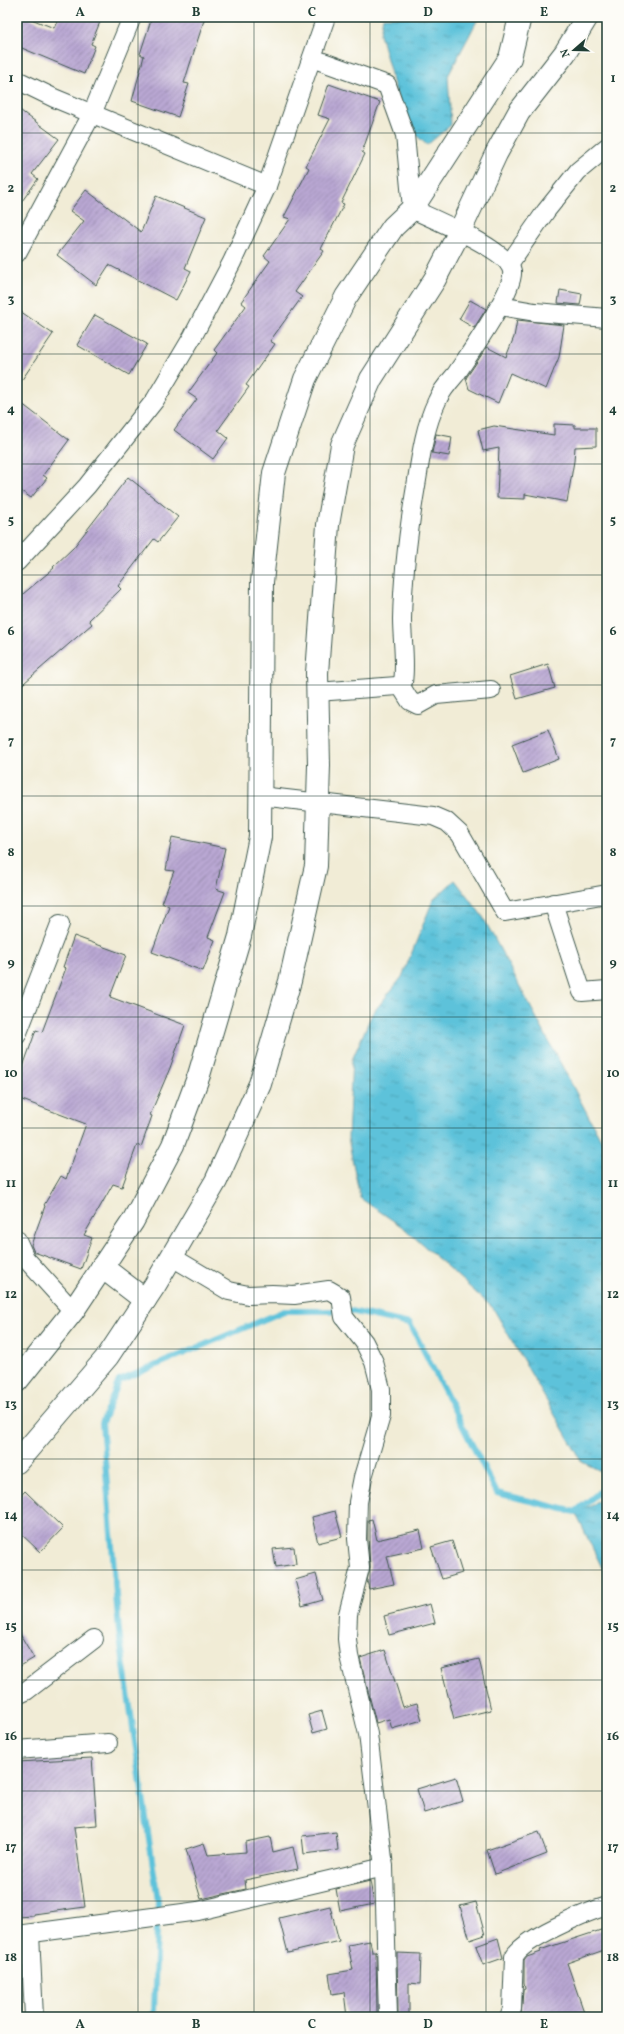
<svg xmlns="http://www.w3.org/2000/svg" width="624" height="2034" font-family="Vollkorn,serif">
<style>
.water{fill:url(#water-ripples);stroke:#3e8087}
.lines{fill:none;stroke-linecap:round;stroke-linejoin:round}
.stream{stroke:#5dc2da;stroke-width:6}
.building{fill:url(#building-hatch)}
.minor-casing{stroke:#3e574c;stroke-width:20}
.tertiary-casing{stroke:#3e574c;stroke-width:24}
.minor{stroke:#fff;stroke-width:18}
.tertiary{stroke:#fff;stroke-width:22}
.grid{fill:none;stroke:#1f3d34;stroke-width:1;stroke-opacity:0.55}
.neatline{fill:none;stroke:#1f3d34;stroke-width:1.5}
.grid-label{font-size:13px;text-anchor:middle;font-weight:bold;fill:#1f3d34}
</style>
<defs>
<pattern id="water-ripples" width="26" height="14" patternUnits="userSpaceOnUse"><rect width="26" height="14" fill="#5dc2da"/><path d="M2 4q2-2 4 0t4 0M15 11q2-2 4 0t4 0" fill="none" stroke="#4c9fb2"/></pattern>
<pattern id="building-hatch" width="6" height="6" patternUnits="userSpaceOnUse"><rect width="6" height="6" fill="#b9a7d3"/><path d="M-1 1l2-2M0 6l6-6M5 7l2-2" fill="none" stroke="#9689ac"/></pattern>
</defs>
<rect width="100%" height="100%" fill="#fdfcf7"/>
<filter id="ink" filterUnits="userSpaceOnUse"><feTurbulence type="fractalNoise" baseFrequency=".025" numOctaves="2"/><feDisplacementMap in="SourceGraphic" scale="8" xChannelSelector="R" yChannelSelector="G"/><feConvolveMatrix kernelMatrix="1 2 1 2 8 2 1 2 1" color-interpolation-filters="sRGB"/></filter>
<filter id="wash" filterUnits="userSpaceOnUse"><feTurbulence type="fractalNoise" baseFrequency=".012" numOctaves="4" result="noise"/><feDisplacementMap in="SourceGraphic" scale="16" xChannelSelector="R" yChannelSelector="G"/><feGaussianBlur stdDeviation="0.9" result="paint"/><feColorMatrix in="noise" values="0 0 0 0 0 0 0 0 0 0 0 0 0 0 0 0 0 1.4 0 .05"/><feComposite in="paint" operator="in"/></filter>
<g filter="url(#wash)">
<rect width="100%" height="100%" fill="#f1ecd6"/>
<g class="water">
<polygon points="383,17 479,17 448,76 451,125 427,145 405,125 380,34"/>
<polygon points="455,880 483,917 607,1151 607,1474 582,1462 493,1308 404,1228 360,1198 348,1138 352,1060 372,1014 402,977 433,900"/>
<polygon points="607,1498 607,1578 575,1512"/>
</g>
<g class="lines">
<polyline class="stream" points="150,2017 154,2011 158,1901 119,1631 102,1423 119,1381 284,1311 351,1311 410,1324 497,1493 575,1512 607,1486"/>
</g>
<g id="blocks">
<g class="building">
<polygon points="17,17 26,17 54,28 59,17 102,17 91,44 95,46 84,74 17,46"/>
<polygon points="152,17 205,17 184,83 189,84 178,117 132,101 144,56 140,54"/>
<polygon points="329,84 380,102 362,152 365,154 341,203 344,204 321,249 324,251 295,292 302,297 270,341 275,344 246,385 249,387 218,430 228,438 213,459 174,430 197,399 188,393 217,353 214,350 246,306 241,302 270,261 264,256 290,219 284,217 309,168 306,166 330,119 318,115"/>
<polygon points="17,108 59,139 32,174 38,179 17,208"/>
<polygon points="86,190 141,232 156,196 206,217 185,268 191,271 176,300 109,265 96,285 57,255 84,221 70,211"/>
<polygon points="560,290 582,294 580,305 558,303"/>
<polygon points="470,300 486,309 474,328 459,319"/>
<polygon points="17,309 53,334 17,387"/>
<polygon points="95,315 147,344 129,375 77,345"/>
<polygon points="517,320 564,325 559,357 546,389 510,373 498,403 469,389 466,378 487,347 506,357 514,337"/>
<polygon points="17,400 69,440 43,475 47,478 31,498 17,488"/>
<polygon points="554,424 575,425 575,428 596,428 596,446 575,447 574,461 567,502 525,494 525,499 497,498 499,448 483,451 478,430 494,426 554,435"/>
<polygon points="436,434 452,437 449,456 432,453"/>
<polygon points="128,477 178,517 158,542 154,539 118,586 121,589 89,620 92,624 17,689 17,599 54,568 53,567 73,548"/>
<polygon points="548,664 555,688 517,699 510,676"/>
<polygon points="548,730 559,759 523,773 512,744"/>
<polygon points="172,837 225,848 216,889 225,892 208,937 215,940 203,971 152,952 169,906 162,903 174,871 166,870"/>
<polygon points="74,936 126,955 110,997 185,1025 170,1068 150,1115 152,1116 141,1147 137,1145 122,1187 113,1184 84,1235 92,1238 81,1269 34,1252 31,1245 45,1206 44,1205 61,1176 66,1179 86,1124 17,1098 17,1086 25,1061 36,1030 42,1032 66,968 63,967"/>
<polygon points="25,1491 63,1528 40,1552 17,1530 17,1500"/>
<polygon points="335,1511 342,1537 318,1543 312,1517"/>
<polygon points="372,1519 377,1540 420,1530 424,1548 387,1556 394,1584 369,1589 367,1581 370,1567 368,1539 368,1520"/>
<polygon points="452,1541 462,1573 442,1579 431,1547"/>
<polygon points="294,1547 296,1564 276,1567 273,1549"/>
<polygon points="316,1574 323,1600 302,1606 295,1580"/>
<polygon points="430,1604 435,1623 389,1635 384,1616"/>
<polygon points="17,1629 34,1658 17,1668"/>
<polygon points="385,1650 403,1707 417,1703 422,1720 392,1729 389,1719 376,1723 360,1658"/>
<polygon points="479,1659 491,1710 454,1719 441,1668"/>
<polygon points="322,1711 327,1729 313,1733 308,1715"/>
<polygon points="92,1758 97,1825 74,1827 85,1907 34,1914 34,1916 17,1917 17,1762"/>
<polygon points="456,1777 463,1801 424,1813 417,1789"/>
<polygon points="336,1832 338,1850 304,1854 302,1836"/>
<polygon points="539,1832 547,1854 495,1874 487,1850"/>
<polygon points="270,1837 273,1852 293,1847 298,1869 245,1880 246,1889 201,1899 186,1849 204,1843 208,1855 246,1852 245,1842"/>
<polygon points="370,1881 374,1904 340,1911 336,1889"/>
<polygon points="476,1902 485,1935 470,1940 460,1906"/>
<polygon points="330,1906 339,1941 288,1953 279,1918"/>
<polygon points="607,1928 607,1949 567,1963 584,2012 568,2017 521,2017 523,1990 525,1989 524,1983 524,1961 527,1957 541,1952 540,1950"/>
<polygon points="498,1938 503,1958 483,1965 476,1946"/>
<polygon points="370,1941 372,1952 376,1952 377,2016 347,2017 344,1992 332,1994 329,1974 353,1970 348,1945"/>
<polygon points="397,1953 421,1954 420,1984 409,1983 409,2016 398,2016"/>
</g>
</g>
</g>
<g filter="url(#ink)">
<use href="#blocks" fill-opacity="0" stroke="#3e574c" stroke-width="1"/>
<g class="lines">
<defs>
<g id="minor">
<path d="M312,58L387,85L405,135L412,209C431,218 509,250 512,271C515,290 468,356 456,374C449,382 441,391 437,401C425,426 421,454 417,480C409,526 403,572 402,619C402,639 406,662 403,682L397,686L317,692"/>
<polyline points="17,80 54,98 267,186"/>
<polyline points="17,253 92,114 132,17"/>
<polyline points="509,264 546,211 578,171 607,147"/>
<polyline points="500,306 535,312 607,318"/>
<polyline points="17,562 87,486 155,400 193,336 232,262 267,186 326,17"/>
<polyline points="400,685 410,701 418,705 436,695 491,690"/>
<polyline points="260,796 433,816 447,822 460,834 505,912 607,894"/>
<polyline points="553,903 582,992 607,990"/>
<polyline points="17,1035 60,924"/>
<polyline points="17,1240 25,1258 73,1311"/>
<polyline points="172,1257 229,1291 248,1295 272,1294 294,1295 329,1290 341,1297 344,1317 364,1342 374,1362 381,1389 381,1416 363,1477 358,1502 357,1539 360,1568 348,1614 347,1639 349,1656 368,1734 384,1867 388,2017"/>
<polyline points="17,1695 26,1691 94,1639"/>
<polyline points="17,1750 108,1743"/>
<polyline points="30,1934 34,2017"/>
<polyline points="17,1935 198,1911 384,1867"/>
<path d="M509,2017L512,2009L514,1957C522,1939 587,1912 607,1906"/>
</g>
<g id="tertiary">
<polyline points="102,1267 145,1300"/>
<polyline points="17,1381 73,1311 133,1221 173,1145 199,1075 240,936 260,837 262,582 274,473 305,379 346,297 393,227 412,209 510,58 520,17"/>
<polyline points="17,1462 108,1356 155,1285 216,1181 260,1084 290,981 316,866 319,765 317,673 328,525 342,445 371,379 435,279 460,231 496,154 519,112 565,53 587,17"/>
</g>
</defs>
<use href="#minor" class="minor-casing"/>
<use href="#tertiary" class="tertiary-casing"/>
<use href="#minor" class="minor"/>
<use href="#tertiary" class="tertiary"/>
</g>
</g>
<path class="grid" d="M138,17V2017M254,17V2017M370,17V2017M486,17V2017M17,133H607M17,243H607M17,354H607M17,464H607M17,575H607M17,685H607M17,796H607M17,906H607M17,1017H607M17,1128H607M17,1238H607M17,1349H607M17,1459H607M17,1570H607M17,1680H607M17,1791H607M17,1901H607"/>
<rect width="624" height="2034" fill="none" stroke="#fdfcf7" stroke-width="44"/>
<g transform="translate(574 50) rotate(250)" stroke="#fdfcf7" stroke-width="3" paint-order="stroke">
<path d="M0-3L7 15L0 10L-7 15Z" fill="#1f3d34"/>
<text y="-6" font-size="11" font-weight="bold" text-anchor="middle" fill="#1f3d34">N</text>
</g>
<rect x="22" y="22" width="580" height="1990" class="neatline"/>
<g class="grid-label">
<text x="80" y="16">A</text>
<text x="196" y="16">B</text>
<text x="312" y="16">C</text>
<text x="428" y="16">D</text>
<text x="544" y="16">E</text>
<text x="11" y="82">1</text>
<text x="613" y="82">1</text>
<text x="11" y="192">2</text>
<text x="613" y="192">2</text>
<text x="11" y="303">3</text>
<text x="613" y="303">3</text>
<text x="11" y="413">4</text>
<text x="613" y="413">4</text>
<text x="11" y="524">5</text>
<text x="613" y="524">5</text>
<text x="11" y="635">6</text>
<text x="613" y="635">6</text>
<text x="11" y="745">7</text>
<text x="613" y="745">7</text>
<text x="11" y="856">8</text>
<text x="613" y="856">8</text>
<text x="11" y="966">9</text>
<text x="613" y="966">9</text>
<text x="11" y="1077">10</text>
<text x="613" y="1077">10</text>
<text x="11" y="1187">11</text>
<text x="613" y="1187">11</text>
<text x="11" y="1298">12</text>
<text x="613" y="1298">12</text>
<text x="11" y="1408">13</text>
<text x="613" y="1408">13</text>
<text x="11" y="1519">14</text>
<text x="613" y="1519">14</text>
<text x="11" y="1630">15</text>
<text x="613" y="1630">15</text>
<text x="11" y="1740">16</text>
<text x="613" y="1740">16</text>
<text x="11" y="1851">17</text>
<text x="613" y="1851">17</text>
<text x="11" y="1961">18</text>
<text x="613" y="1961">18</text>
<text x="80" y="2028">A</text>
<text x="196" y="2028">B</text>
<text x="312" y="2028">C</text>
<text x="428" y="2028">D</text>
<text x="544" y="2028">E</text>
</g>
</svg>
